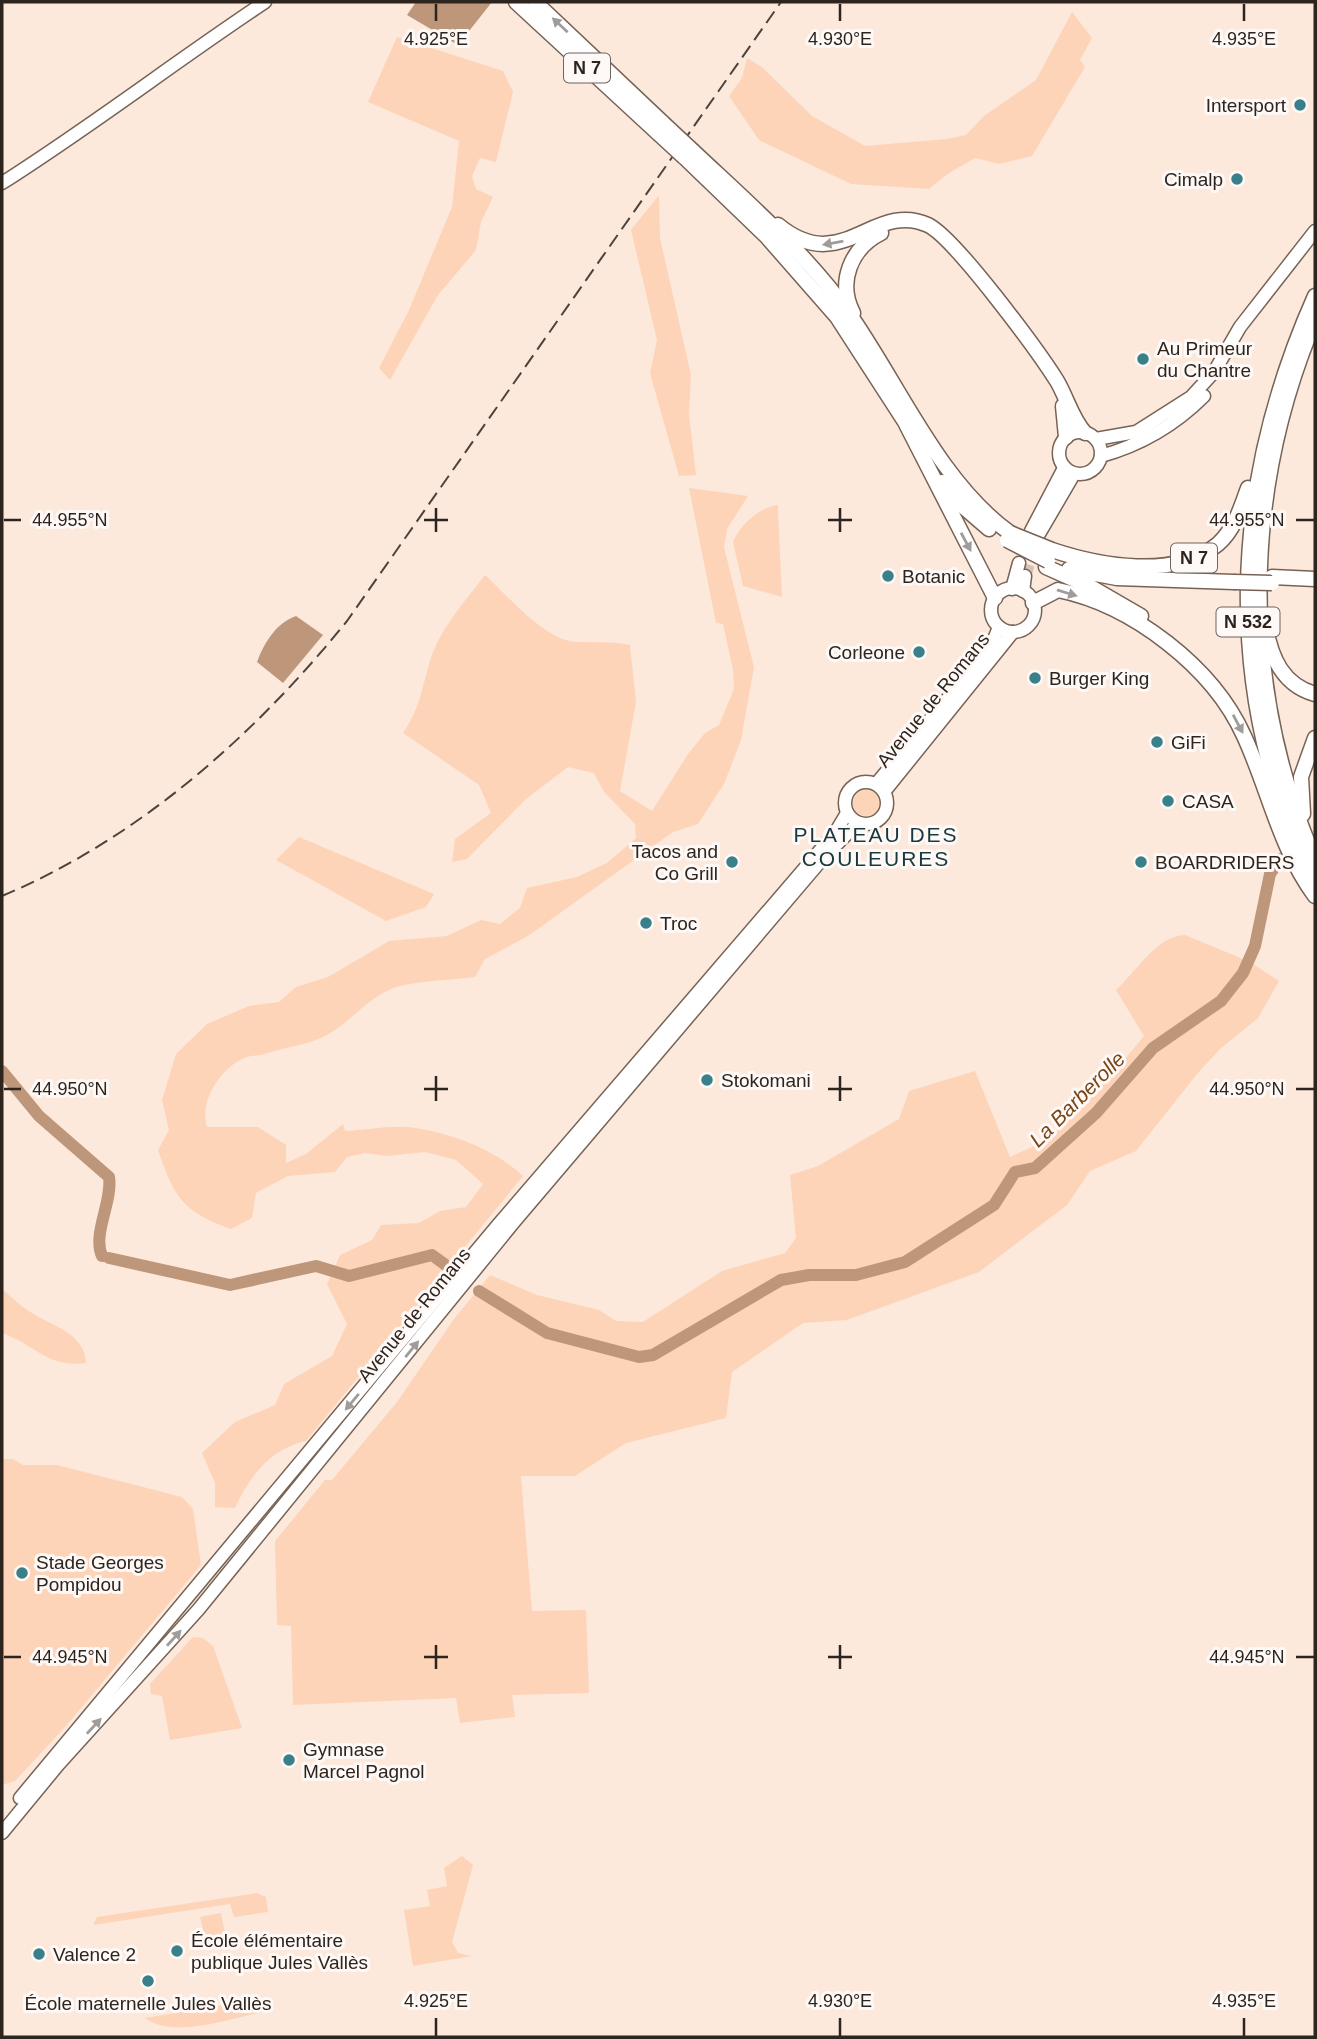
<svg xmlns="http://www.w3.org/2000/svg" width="1317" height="2039" font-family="Arial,sans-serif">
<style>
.green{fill:#fdd4b8}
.water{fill:#be967a}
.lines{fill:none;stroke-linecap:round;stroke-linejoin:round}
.river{stroke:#be967a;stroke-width:12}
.major-tunnel{stroke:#d3c2b6;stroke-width:12;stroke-dasharray:12 6;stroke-linecap:butt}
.major-casing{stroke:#776355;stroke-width:15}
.highway-casing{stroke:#776355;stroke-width:17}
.major{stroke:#fff;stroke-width:12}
.highway{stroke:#fff;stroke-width:14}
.rail{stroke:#4e433c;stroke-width:2;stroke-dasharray:14 7;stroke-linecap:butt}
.highway-bridge-casing{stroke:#776355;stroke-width:17;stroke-linecap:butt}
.highway-bridge{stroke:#fff;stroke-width:14}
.oneway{fill:#a09c9a}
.ticks{fill:none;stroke:#2d241e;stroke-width:2.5}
.poi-dot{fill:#39808a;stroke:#fef9f6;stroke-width:2.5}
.labels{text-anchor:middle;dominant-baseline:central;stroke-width:6;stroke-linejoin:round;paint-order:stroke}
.shield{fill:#fef9f6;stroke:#6c645f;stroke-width:2}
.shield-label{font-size:18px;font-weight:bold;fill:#2d241e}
.poi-label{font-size:19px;fill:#2d241e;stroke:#fef9f6;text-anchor:start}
.street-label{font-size:19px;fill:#2d241e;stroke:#fef9f6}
.neighbourhood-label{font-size:21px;letter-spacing:2px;fill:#17393e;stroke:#fef9f6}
.water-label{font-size:21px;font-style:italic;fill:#784518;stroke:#fef9f6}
.ticks-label{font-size:18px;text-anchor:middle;fill:#2d241e;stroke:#fef9f6;stroke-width:6;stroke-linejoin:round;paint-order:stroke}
</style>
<rect width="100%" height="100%" fill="#fce9dc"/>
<g class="green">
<polygon points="1072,12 1092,38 1080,60 1085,67 1032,156 999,164 975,158 949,173 929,189 851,184 759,140 729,96 742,78 747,58 762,67 812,116 865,146 947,139 966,135 984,116 1036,80"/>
<polygon points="397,37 503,71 513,92 496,162 480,158 472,176 476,189 493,197 481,222 476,250 438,295 390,380 379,368 409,310 452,207 459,141 368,102"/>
<polygon points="659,195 660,238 691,375 689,415 696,475 679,476 650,373 657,340 631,230"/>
<path d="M689,488L748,496L727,529L724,547L754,667L741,740L724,784L698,824L673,832L528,936L485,959L475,977C454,980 409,981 391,989C365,1000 346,1027 321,1038C302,1046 284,1047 265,1054C259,1056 251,1055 244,1058C220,1069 199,1101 207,1127H258L286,1145V1163L306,1154L343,1124L345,1131C367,1130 394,1124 416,1128C453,1134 496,1150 523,1176L306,1441C271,1448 249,1477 235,1508L215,1507V1483L202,1453L235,1422L275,1405L284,1384L332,1356L347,1324L327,1284L340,1255L372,1240L381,1225L419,1223L440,1211L466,1207L483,1184L456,1160L425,1152L387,1156L365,1153L347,1157L335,1172L288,1176L256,1193L252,1218L231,1229C183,1212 174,1197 158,1150L169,1130L162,1100L176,1054L207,1024L249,1006L279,1002L296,987L328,977L389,941L447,936L481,920L500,924L520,908L527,888L577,877L607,863L636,838L635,824L604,792L594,773L568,767L526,799L467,859L452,862L455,839L491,813L479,785L403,733C423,704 422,682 433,652C444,624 467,599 485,575C508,596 545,640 576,642C595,643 611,641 630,645L636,702L620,791L652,811L688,754L705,733L719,725L734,689L733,670L723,624L716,623Z"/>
<path d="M778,505V513L782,597L743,586L733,542C740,525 759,507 778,505Z"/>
<circle cx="866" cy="803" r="13"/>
<polygon points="299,837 434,894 426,907 386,921 276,860"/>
<path d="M1185,935L1250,962L1279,981L1258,1018L1220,1049L1197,1074L1136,1151L1090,1171L1067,1205L979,1272L847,1320L803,1323L732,1372L726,1418L626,1443L575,1476H521L532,1611L586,1610L589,1693L512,1695L515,1717L460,1723L456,1698L293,1705L291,1626L277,1625L275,1541L325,1480H332L397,1402L454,1319L490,1275L537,1295L599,1310L616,1321L643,1322L722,1271L785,1253L796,1238L790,1175L818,1166L899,1119L909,1091L975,1071L1010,1157L1045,1141L1069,1120L1095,1084L1125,1059L1144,1036L1116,990C1136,972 1156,936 1185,935Z"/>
<path d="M2,1289C12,1297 21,1307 32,1313C53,1326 85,1334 86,1363C47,1368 36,1345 2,1333Z"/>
<polygon points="2,1459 13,1459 23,1465 57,1465 182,1497 193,1509 201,1565 66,1726 15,1781 2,1785"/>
<polygon points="193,1637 203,1638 213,1646 242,1728 170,1740 162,1696 151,1694 150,1684"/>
<polygon points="462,1856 473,1865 452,1942 458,1953 472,1956 413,1966 404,1910 430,1906 427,1890 447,1886 444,1868"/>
<polygon points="257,1893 266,1897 268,1912 234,1917 230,1904 93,1925 97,1917"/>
<polygon points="221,1913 227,1943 207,1946 200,1917"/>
<path d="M261,1999L263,2012C230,2019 173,2039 145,2018Z"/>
</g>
<g class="water">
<polygon points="416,2 492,2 458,45 407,15"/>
<path d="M296,616L323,635L283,683L257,662C264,643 276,623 296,616Z"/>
</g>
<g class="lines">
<g class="river">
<path d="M2,1071L39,1116L109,1177C113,1201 92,1234 102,1256"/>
<polyline points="109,1258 230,1285 316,1266 349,1276 432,1255 447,1266"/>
<polyline points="479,1291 547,1333 639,1357 653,1355 781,1280 809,1275 856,1275 905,1262 994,1205 1015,1172 1035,1168 1096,1113 1153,1048 1221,1001 1243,973 1255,946 1270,874 1280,859"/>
</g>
<polyline class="major-tunnel" points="1025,576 1035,546"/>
<defs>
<g id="major">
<path d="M2,183C92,126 176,61 265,2"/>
<circle cx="1080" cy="453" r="21"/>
<polyline points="1096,439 1136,432 1191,397 1214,372 1240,327 1315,231"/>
<path d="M1101,456C1141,445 1175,425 1204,396"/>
<polyline points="1031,531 1064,468"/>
<polyline points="1039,534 1074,474"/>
<circle cx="1013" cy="610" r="22"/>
<polyline points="1012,589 1019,563"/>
<polyline points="1023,591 1025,576"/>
<circle cx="866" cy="803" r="21"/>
<polyline points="876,784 991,647 999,627"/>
<polyline points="884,792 1013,632"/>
<polyline points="20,1798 497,1226 835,833 847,813"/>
<polyline points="2,1833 58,1765 198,1610 514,1222 824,857 858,823"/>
</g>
<g id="highway">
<polyline points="516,2 659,134"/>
<polyline points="535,2 663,123"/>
<path d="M693,151C746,201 805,252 848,312C899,384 938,481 1010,533"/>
<polyline points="684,157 767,237 837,317 905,422 995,598"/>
<path d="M778,225C842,278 873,200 928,225C955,238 1038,351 1057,381C1067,398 1072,419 1085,433"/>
<path d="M1315,296C1230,487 1221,695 1315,885"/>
<path d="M853,313C837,282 851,248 881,233"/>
<path d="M1315,320C1242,493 1240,687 1315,860"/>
<polyline points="1063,406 1066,437"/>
<polyline points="942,482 960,504 989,529"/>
<path d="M1052,550C1100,566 1175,580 1218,544C1234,530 1241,508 1248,488"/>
<polyline points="1046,567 1091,587 1141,616"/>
<polyline points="1069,569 1117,578 1234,582"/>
<polyline points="1272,577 1315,579"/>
<path d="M1033,603L1058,590C1132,605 1213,667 1244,736C1269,790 1279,847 1315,896"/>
<path d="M1266,628C1271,658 1283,685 1315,694"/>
<polyline points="1303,814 1301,777 1315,738"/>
</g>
</defs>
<use href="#major" class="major-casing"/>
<use href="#highway" class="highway-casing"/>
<use href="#major" class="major"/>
<use href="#highway" class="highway"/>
<path class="rail" d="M2,896C138,839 255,735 347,621L781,2"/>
<defs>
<g id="highway-bridge">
<polyline points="663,123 693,151"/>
<polyline points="659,134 684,157"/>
<polyline points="1010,533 1052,550"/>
<polyline points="1007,540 1048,561"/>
<polyline points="1234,582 1272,583"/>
</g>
</defs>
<use href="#highway-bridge" class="highway-bridge-casing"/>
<use href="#highway-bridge" class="highway-bridge"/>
</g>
<defs><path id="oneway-solid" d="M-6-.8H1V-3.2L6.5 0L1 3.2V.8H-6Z" transform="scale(1.75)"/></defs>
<g class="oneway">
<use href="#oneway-solid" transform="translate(560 25) rotate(-137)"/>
<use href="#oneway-solid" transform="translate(833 243) rotate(170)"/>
<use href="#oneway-solid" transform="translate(966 542) rotate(62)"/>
<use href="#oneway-solid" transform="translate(1067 593) rotate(17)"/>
<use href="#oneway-solid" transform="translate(1238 724) rotate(62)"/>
<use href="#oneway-solid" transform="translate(412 1349) rotate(-51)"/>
<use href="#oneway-solid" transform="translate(352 1402) rotate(130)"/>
<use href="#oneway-solid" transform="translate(174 1638) rotate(-48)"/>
<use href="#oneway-solid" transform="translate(94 1726) rotate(-47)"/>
</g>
<path class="ticks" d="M436,4V21M840,4V21M1244,4V21M436,508V532M840,508V532M4,520H21M424,520H448M828,520H852M1296,520H1314M436,1076V1101M840,1076V1101M4,1089H21M424,1089H448M828,1089H852M1296,1089H1314M436,1645V1669M840,1645V1669M4,1657H21M424,1657H448M828,1657H852M1296,1657H1314M436,2018V2036M840,2018V2036M1244,2018V2036"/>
<g class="poi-dot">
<circle cx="1300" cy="105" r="7"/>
<circle cx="1237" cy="179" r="7"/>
<circle cx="1143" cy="359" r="7"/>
<circle cx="888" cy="576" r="7"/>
<circle cx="919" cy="652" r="7"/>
<circle cx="1035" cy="678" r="7"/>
<circle cx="1157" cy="742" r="7"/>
<circle cx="1168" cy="801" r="7"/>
<circle cx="732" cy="862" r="7"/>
<circle cx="1141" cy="862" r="7"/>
<circle cx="646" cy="923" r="7"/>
<circle cx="707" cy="1080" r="7"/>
<circle cx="22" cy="1573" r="7"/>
<circle cx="289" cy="1760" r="7"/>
<circle cx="177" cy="1951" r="7"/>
<circle cx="39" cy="1954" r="7"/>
<circle cx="148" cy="1981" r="7"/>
</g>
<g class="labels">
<g class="shield">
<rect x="564" y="53.5" width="46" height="29" rx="5"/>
<rect x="1171" y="543.5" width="46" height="29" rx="5"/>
<rect x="1216.5" y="607.5" width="63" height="29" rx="5"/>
</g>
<g class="shield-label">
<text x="587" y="68">N 7</text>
<text x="1194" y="558">N 7</text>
<text x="1248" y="622">N 532</text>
</g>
<g class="poi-label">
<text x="1286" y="105" text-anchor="end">Intersport</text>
<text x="1223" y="179" text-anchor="end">Cimalp</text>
<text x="1157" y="348">Au Primeur<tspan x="1157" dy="22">du Chantre</tspan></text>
<text x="902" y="576">Botanic</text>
<text x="905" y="652" text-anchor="end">Corleone</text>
<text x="1049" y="678">Burger King</text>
<text x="1171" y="742">GiFi</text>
<text x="1182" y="801">CASA</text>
<text x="718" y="851" text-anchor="end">Tacos and<tspan x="718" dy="22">Co Grill</tspan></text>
<text x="1155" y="862">BOARDRIDERS</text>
<text x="660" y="923">Troc</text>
<text x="721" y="1080">Stokomani</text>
<text x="36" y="1562">Stade Georges<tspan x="36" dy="22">Pompidou</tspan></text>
<text x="303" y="1749">Gymnase<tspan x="303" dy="22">Marcel Pagnol</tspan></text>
<text x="191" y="1940">École élémentaire<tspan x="191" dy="22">publique Jules Vallès</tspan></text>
<text x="53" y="1954">Valence 2</text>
<text x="148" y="2003" text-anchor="middle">École maternelle Jules Vallès</text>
</g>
<g class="street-label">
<text transform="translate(933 700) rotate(-51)">Avenue de Romans</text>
<text transform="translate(414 1315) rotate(-51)">Avenue de Romans</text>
</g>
<g class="neighbourhood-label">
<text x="876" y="834">PLATEAU DES<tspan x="876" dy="24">COULEURES</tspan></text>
</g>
<g class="water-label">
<text transform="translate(1077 1099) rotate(-45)">La Barberolle</text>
</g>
</g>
<g class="ticks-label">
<text x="436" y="45">4.925°E</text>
<text x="840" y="45">4.930°E</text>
<text x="1244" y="45">4.935°E</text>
<text x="70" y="526">44.955°N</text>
<text x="1247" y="526">44.955°N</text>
<text x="70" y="1095">44.950°N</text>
<text x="1247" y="1095">44.950°N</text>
<text x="70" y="1663">44.945°N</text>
<text x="1247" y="1663">44.945°N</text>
<text x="436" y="2007">4.925°E</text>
<text x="840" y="2007">4.930°E</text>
<text x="1244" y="2007">4.935°E</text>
</g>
<rect width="1317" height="2039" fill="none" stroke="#2d241e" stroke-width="7"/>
</svg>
